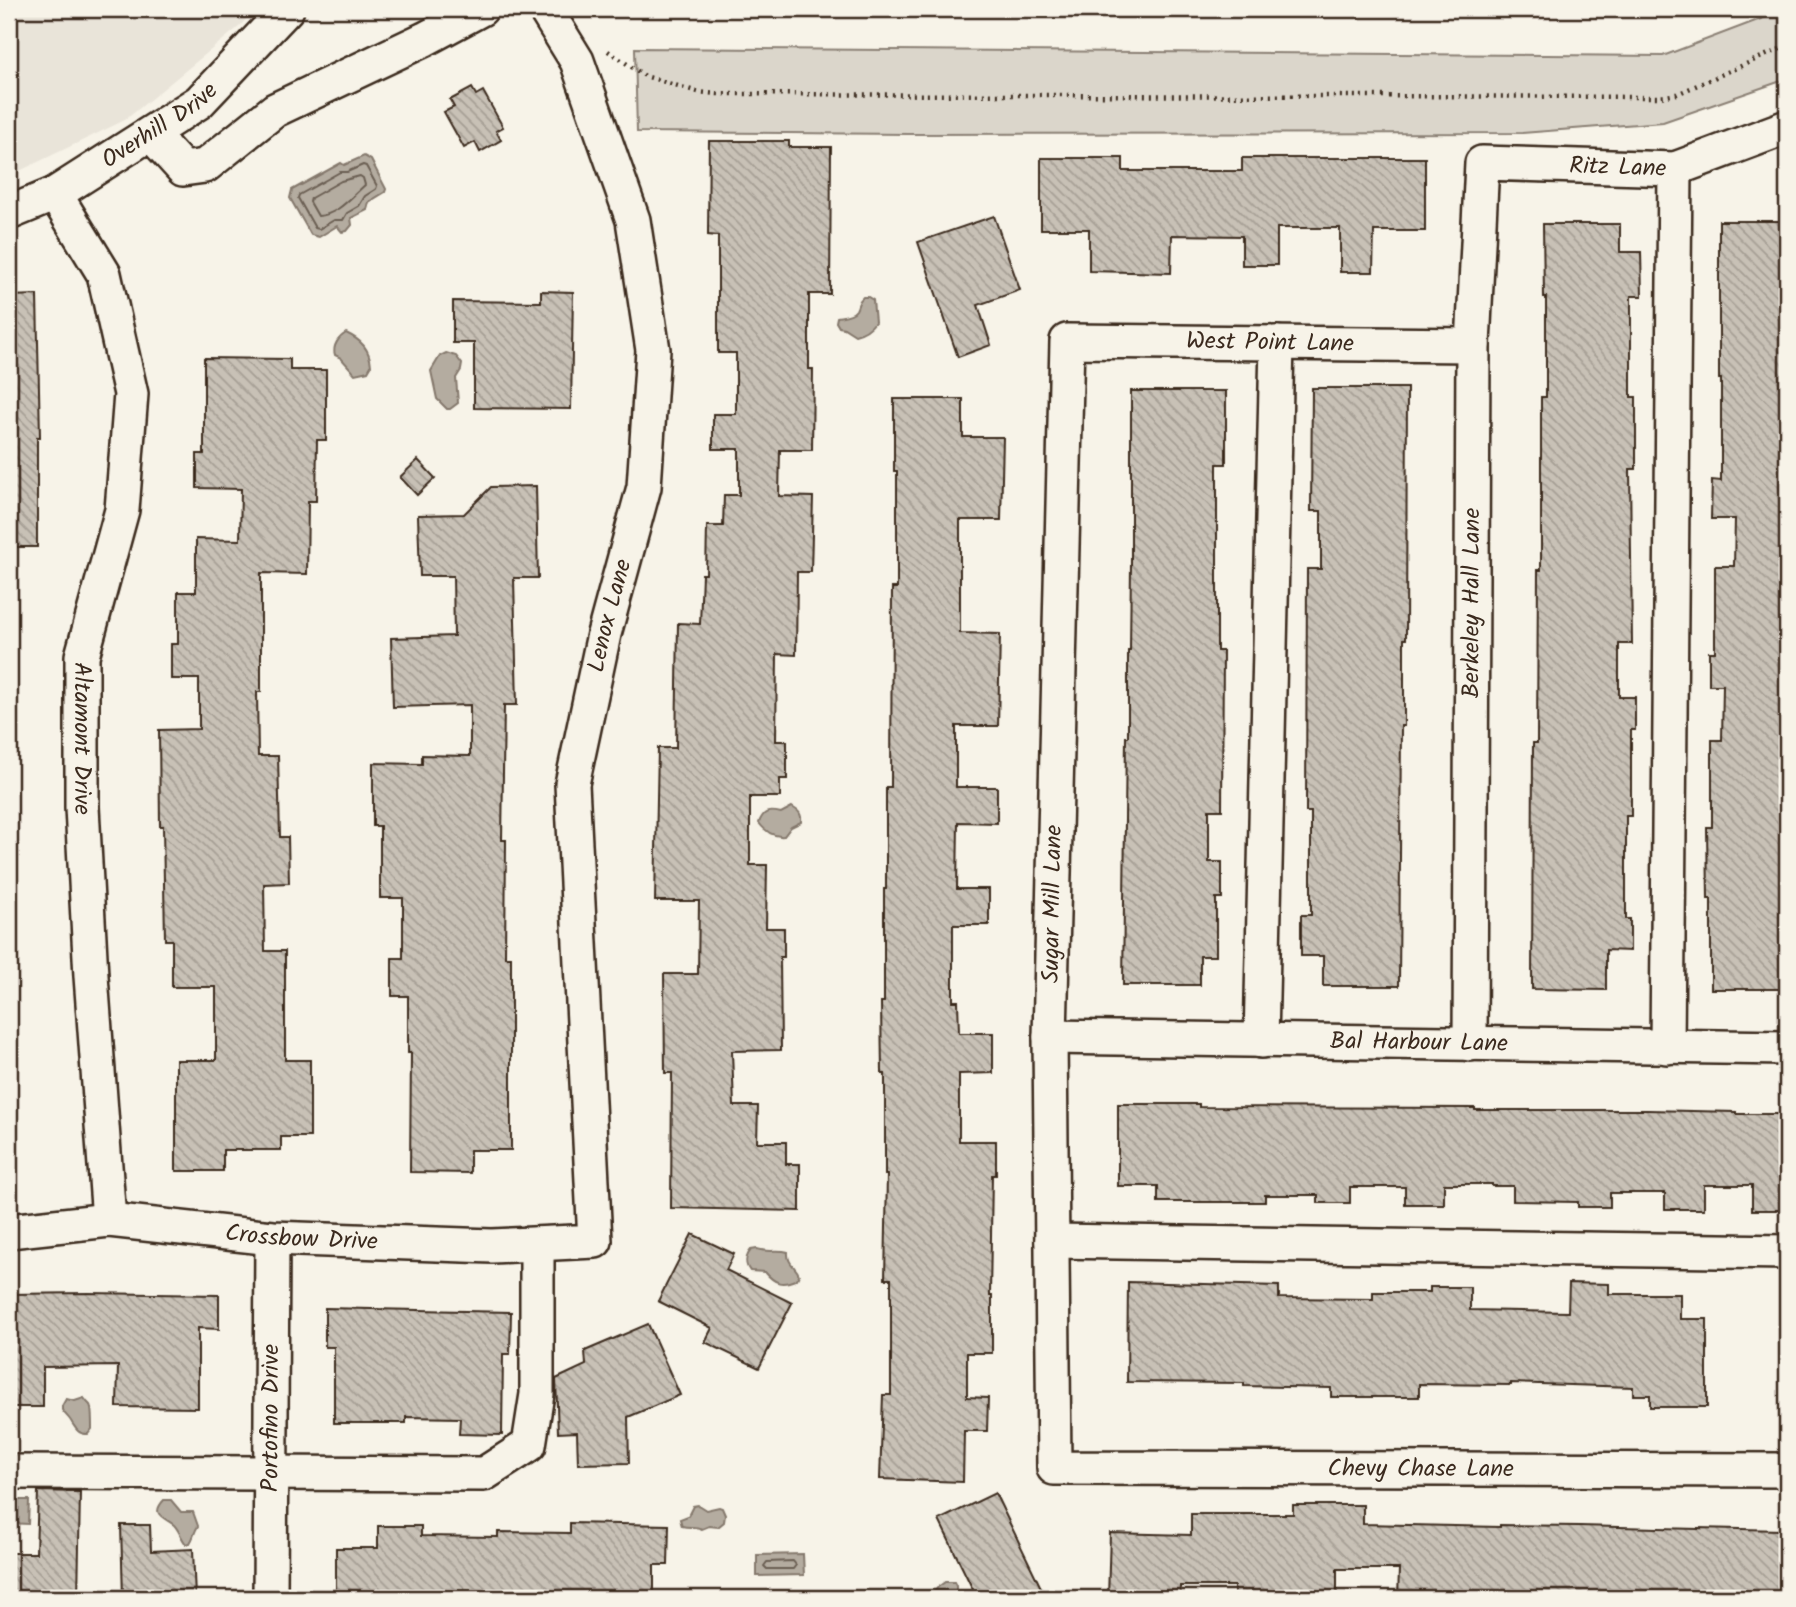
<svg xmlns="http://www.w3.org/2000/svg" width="1796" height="1607" font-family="Kalam,sans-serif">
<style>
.built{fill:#e9e4d9}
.park{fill:#dbd6cb;stroke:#8b8074;stroke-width:2}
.water{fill:#b4aca0;stroke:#84786c;stroke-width:2}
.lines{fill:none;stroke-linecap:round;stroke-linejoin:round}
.shore{stroke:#6b5e52;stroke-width:2}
.building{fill:url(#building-back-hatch);stroke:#3b2a1e;stroke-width:2}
.minor-casing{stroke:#3b2a1e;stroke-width:38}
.path{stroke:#3b2a1e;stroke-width:4.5;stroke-dasharray:2 5;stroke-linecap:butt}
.minor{stroke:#f7f3e8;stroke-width:33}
.labels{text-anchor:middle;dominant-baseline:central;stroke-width:5;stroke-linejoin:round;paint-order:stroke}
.street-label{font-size:24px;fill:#3b2a1e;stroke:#f7f3e8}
</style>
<defs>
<pattern id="building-back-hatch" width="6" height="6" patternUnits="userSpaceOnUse" patternTransform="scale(1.75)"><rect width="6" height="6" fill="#c8c1b6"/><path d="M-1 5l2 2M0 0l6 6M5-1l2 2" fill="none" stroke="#a49d93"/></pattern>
</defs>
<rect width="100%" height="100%" fill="#f7f3e8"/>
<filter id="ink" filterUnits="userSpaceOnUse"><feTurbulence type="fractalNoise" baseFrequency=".0143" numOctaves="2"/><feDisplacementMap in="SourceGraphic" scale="14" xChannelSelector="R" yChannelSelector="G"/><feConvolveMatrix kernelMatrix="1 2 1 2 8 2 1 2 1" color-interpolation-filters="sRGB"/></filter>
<g filter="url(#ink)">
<polygon class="built" points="9,9 255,9 240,26 125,120 9,176"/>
<polygon class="park" points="1787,9 1787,79 1663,122 1522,133 909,134 637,132 635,48 1663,56"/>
<g class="water">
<polygon points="364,156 371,160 386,189 385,192 369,202 367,210 351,218 352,225 347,231 342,232 337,226 319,237 311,235 290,198 292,190 341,163 344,165"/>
<path d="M863,297H868L873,300L875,322C870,329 864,333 855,335L844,328L839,327L836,322L837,317C842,316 852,316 856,310C859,305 857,302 863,297Z"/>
<path d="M346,333C361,340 370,349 371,366L368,371L355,374L341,358L335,355C332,346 339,337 346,333Z"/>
<polygon points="446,353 456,356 462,364 461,370 456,378 458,403 450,409 447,409 437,399 431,371 440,356"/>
<path d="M792,807C799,811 802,814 801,822L791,827L784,836C774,837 765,831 759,823C763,811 769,810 781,813Z"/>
<path d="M757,1249C768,1253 778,1249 788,1252C787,1264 796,1266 799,1275L797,1279C782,1286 775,1284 765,1272L750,1271C744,1264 746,1256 751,1250Z"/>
<path d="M84,1398C86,1401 88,1403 90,1405C92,1408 92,1424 92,1429L88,1434C78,1434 77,1430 72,1423C70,1418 65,1415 62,1410V1406L66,1399L75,1401Z"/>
<polygon points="9,1500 29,1500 28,1524 9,1523"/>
<path d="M164,1500H171L181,1512H193L198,1526C194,1532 194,1537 190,1543L186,1544C181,1538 179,1530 174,1525C164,1517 150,1515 164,1500Z"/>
<path d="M698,1505L706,1510L719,1507L722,1508L725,1515L724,1522L718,1527L709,1526L702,1529C695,1526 689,1528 682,1526L680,1519L688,1516L693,1506Z"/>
<polygon points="803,1554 804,1575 757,1576 757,1555"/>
<polygon points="945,1582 954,1582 956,1586 956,1598 930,1598 938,1587"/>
</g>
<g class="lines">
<g class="shore">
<polygon points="363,165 366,166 377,186 376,189 365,196 359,206 347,213 343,220 334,220 319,229 315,228 298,198 299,195 340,172 347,172"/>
<path d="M360,176L363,178L365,185C351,197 338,215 318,216L310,202L311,198L341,181Z"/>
<polygon points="793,1561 796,1565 793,1569 767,1569 764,1566 767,1562"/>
</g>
</g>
<g class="building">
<polygon points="472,88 476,95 483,91 503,127 496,131 501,140 480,152 475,142 464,148 444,112 454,107 450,100"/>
<polygon points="709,141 789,141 789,147 831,147 830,294 809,294 809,369 813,369 812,450 780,450 779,496 813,497 811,572 797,572 796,655 777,654 776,741 787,741 787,779 780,779 780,797 750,797 750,865 767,865 766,928 784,928 784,957 780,957 781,1050 732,1051 734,1106 758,1106 757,1142 786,1142 786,1164 800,1164 800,1211 671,1208 672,1073 665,1073 664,974 698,974 699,901 655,901 658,748 676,748 678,623 700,624 702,574 706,574 707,526 723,526 724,495 739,495 739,449 713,449 713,414 736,414 736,353 718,353 718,236 708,235"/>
<polygon points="1041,158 1123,158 1123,171 1242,171 1242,158 1425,158 1425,231 1374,231 1373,272 1340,272 1340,228 1277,228 1277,265 1242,265 1242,236 1172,235 1171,273 1089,271 1089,229 1041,229"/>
<polygon points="994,216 1020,290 978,305 991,345 958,357 918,242"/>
<polygon points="1719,221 1787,221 1787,989 1711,989 1711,899 1708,899 1707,827 1712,827 1712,740 1722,740 1723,685 1709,685 1709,652 1715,652 1715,566 1734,566 1735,519 1711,519 1712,480 1721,481 1721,379 1719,379"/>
<polygon points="1543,224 1620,224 1620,252 1641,252 1642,296 1631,296 1631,397 1636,397 1636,469 1630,469 1632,644 1619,644 1619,697 1635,697 1635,730 1631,730 1631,816 1626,816 1626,919 1630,919 1630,951 1606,950 1606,990 1532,989 1533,743 1537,743 1538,570 1541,570 1541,397 1546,397 1546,297 1544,297"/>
<polygon points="541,291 573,292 571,409 474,408 474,343 453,343 453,301 541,302"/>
<polygon points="37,295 40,437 37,437 37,547 9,547 9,296"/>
<polygon points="204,358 290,359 290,370 326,370 326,440 317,440 316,501 308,501 307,574 261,573 261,692 257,692 258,756 278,756 280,837 288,837 289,883 264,884 265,951 285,951 285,1060 310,1060 310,1137 281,1137 281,1150 223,1150 223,1171 176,1171 176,1060 216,1060 216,987 172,987 172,940 165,940 163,826 160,826 159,730 199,729 199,679 171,679 171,644 178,644 178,592 196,592 196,539 240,540 241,489 197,488 197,454 204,454"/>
<polygon points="1312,388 1407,388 1406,639 1404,639 1404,726 1401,726 1399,986 1323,986 1323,956 1301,956 1301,915 1311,915 1311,812 1306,812 1307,569 1321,569 1321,511 1311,511"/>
<polygon points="1131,391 1226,391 1226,464 1217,464 1217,651 1223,651 1222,810 1209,810 1209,862 1222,862 1222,898 1216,898 1216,956 1200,956 1200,985 1123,985 1126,737 1128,737 1128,651 1130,651 1131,564"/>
<polygon points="894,399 963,399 963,437 1003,437 1001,520 960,520 960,633 1000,634 998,726 956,726 956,787 997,787 997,823 958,822 957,889 989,889 989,925 953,925 953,1001 958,1001 959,1033 993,1033 993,1073 959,1074 959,1141 996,1141 996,1175 992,1175 990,1296 992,1296 992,1353 967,1353 967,1397 988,1398 987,1431 964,1431 963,1482 880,1479 883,1395 891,1395 891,1279 885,1279 887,1175 885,1175 885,1074 882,1074 881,1002 884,1002 884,889 886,889 886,787 891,787 892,588 897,588 897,471 894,471"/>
<polygon points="418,460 435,478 417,495 400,477"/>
<polygon points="536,486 538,578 514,578 517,705 504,705 502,840 506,840 505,957 511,957 511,1150 470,1150 470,1173 410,1172 411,1053 408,1053 408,996 392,996 392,958 403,958 403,898 380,898 380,826 373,826 373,763 422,764 422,755 470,756 470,705 393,707 391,638 454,636 453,576 420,576 418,515 464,514 491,487"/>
<polygon points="1118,1104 1199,1104 1199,1107 1475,1108 1475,1110 1647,1110 1736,1112 1736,1114 1787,1114 1787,1210 1752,1210 1752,1185 1704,1185 1704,1209 1665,1209 1665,1193 1610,1193 1610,1207 1578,1207 1578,1202 1513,1201 1513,1186 1492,1186 1492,1184 1444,1184 1444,1204 1405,1204 1405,1187 1350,1187 1350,1203 1318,1203 1318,1195 1265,1195 1265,1202 1158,1202 1158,1186 1118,1186"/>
<polygon points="692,1234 734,1254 726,1270 792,1303 759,1368 705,1342 712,1328 658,1301"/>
<polygon points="1128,1282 1279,1286 1279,1298 1373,1299 1373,1292 1430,1292 1430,1287 1470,1287 1470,1310 1568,1312 1569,1283 1609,1284 1609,1294 1680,1294 1680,1319 1707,1319 1707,1407 1650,1407 1650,1395 1633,1395 1633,1387 1511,1383 1511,1385 1419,1384 1419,1397 1331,1397 1331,1388 1244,1386 1244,1383 1127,1382"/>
<polygon points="88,1293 219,1295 219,1329 198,1328 198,1408 117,1407 118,1366 43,1367 43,1407 9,1407 9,1294"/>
<polygon points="325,1308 511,1312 510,1354 503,1354 502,1435 459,1434 460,1418 406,1417 406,1423 334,1423 334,1347 325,1347"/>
<polygon points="648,1324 680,1395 628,1417 629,1463 578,1464 577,1432 558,1433 556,1379 586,1365 585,1351"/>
<polygon points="38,1491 80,1492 78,1598 9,1598 9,1553 36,1553"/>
<polygon points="995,1493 1046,1598 977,1598 939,1520"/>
<polygon points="1293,1505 1363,1505 1363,1524 1500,1527 1500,1525 1579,1526 1698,1529 1698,1528 1782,1530 1781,1552 1787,1552 1787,1598 1398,1598 1399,1569 1337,1569 1337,1598 1234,1598 1234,1586 1180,1586 1180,1598 1108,1598 1110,1533 1191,1535 1191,1514 1293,1514"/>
<polygon points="570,1523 669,1525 668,1565 654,1565 654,1598 336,1598 336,1548 378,1548 378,1526 421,1526 421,1536 498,1537 498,1532 570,1533"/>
<polygon points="121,1525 150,1525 151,1551 193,1549 195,1598 123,1598"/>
</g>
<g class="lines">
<defs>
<g id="minor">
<polyline points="151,134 183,169 205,166 275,110 425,39 481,9"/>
<path id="s1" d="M55,194L104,274L131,394L122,510L82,656V807L91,976L109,1220"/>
<path id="s2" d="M9,213L55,194L199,102L287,9"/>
<path id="s3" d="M1473,345L1067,341L1050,1037L1054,1468L1787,1470"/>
<path id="s4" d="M1050,1037L1787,1048"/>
<polyline points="1261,1041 1277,343"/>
<path id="s5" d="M1470,1044L1473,345L1482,163L1675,169L1787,127"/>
<polyline points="1667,1047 1675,169"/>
<path id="s6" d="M9,1231L109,1220L272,1238L492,1246L595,1241L572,784L604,634L644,487L653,350L633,220L577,61L545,9"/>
<polyline points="1052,1241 1787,1252"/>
<polyline points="9,1472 484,1474 529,1445 537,1394 537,1244"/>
<path id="s7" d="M270,1598L272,1238"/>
</g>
</defs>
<use href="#minor" class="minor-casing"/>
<polyline class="path" points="608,51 645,76 698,92 717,94 1660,97 1677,94 1787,46"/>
<use href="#minor" class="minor"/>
</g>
</g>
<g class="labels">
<g class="street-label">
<text stroke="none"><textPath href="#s2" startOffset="175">Overhill Drive</textPath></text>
<text stroke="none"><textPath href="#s5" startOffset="1017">Ritz Lane</textPath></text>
<text transform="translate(1270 343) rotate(1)">West Point Lane</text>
<text stroke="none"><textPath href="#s5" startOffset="441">Berkeley Hall Lane</textPath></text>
<text stroke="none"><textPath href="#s6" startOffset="1218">Lenox Lane</textPath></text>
<text stroke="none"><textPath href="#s1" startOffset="567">Altamont Drive</textPath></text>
<text transform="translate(1053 904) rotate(-89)">Sugar Mill Lane</text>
<text stroke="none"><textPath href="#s4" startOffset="369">Bal Harbour Lane</textPath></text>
<text stroke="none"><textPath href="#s6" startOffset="294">Crossbow Drive</textPath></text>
<text stroke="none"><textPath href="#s7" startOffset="180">Portofino Drive</textPath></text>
<text stroke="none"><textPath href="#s3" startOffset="1900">Chevy Chase Lane</textPath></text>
</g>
</g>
<rect width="1796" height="1607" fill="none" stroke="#f7f3e8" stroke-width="35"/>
<rect x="18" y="18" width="1761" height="1572" fill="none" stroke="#3b2a1e" stroke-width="2.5" filter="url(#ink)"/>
</svg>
